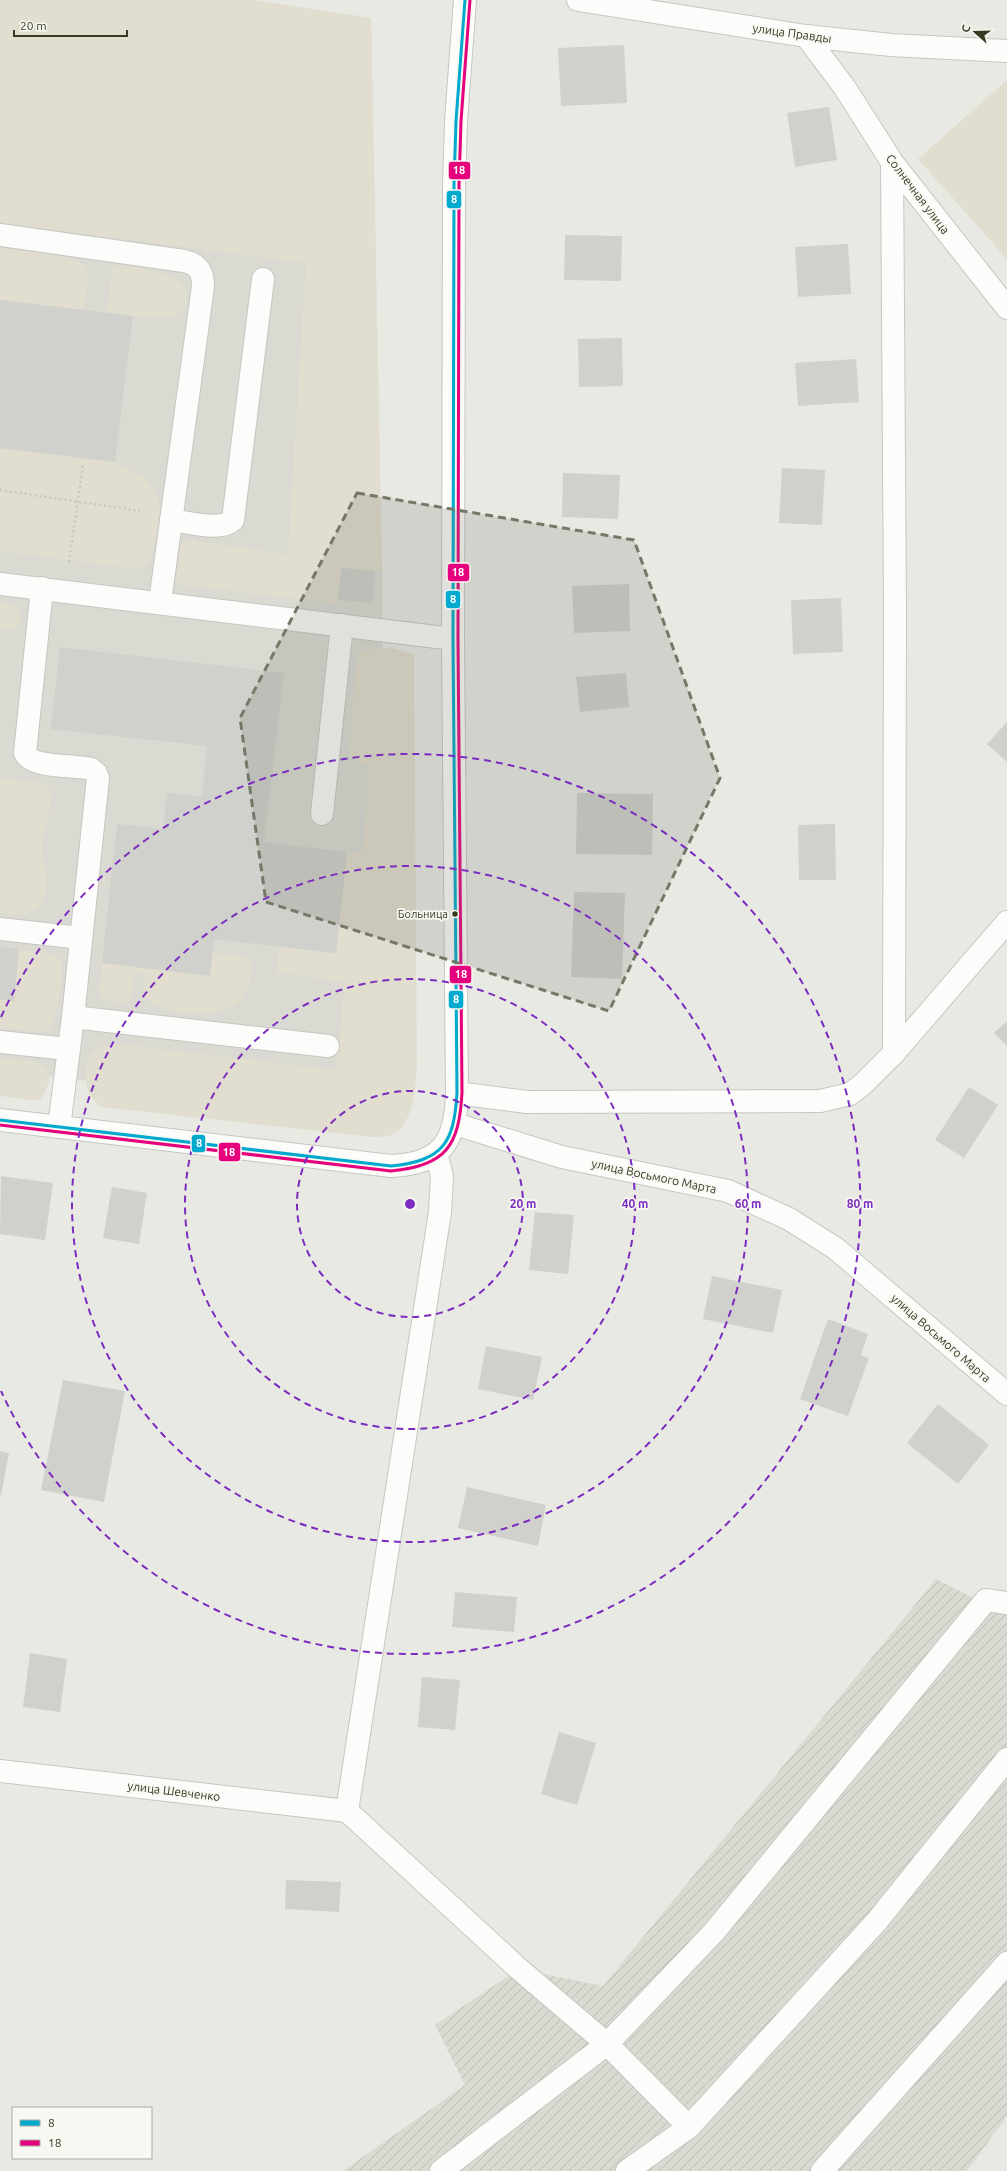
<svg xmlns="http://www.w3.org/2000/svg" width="1007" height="2171" font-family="Ubuntu,sans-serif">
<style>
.built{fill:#dadad3}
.industrial{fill:url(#industrial-furrows)}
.green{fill:#e1ddcf}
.building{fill:#d0d0cc}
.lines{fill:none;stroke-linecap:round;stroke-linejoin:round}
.minor-casing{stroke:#c6c6c2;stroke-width:24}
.path{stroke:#c7c9c1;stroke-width:2.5;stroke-dasharray:2 3;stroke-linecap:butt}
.minor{stroke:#fcfcfb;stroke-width:22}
.bus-1-casing{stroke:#f8f8f3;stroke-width:6}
.bus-2-casing{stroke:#f8f8f3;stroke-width:6}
.bus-1{stroke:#00a9ce;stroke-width:3}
.bus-2{stroke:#e5007d;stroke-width:3}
.marked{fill:#757867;fill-opacity:0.2;stroke:#757867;stroke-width:3;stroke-dasharray:8 5;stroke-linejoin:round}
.ring{fill:none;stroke:#7b2cbf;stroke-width:2;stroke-dasharray:7 5}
.bus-dot{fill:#363b24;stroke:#f8f8f3;stroke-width:1.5}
.labels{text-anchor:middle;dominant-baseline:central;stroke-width:3.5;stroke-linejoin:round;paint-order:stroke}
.bus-label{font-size:11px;fill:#363b24;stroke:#f8f8f3;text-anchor:end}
.street-label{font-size:12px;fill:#363b24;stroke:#f8f8f3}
.centre{fill:#7b2cbf;stroke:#f8f8f3;stroke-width:2}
.ring-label{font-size:12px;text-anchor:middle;font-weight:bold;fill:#7b2cbf;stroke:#f8f8f3;stroke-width:3.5;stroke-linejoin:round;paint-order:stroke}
.line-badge{stroke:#f8f8f3;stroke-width:1.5}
.badge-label{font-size:11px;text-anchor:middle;font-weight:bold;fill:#fff}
</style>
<defs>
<pattern id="industrial-furrows" width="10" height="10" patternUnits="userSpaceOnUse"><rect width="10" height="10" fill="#dadad3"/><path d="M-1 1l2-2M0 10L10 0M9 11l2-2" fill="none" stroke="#bcbcb5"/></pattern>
</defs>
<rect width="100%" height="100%" fill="#e9e9e4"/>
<polygon class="built" points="0,0 253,0 371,18 382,572 389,1119 0,1070"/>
<polygon class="industrial" points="936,1579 1007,1615 1007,2116 967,2171 343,2171 465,2085 435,2025 519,1969 603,1986"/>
<g class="green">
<polygon points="0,0 253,0 371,18 382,572 341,568 337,604 175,584 181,544 190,540 288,554 306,263 0,223"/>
<polygon points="1007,80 1007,259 918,159"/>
<path d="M0,248C16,251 82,253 87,270C90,282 85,298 83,310L0,300Z"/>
<path d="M118,265C141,268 202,272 183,311C166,324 128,315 107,313L112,271L113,267Z"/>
<polygon points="0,448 115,462 144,478 154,490 159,502 160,514 151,560 144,568 137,569 0,551"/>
<polygon points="0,602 14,606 21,613 21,618 17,626 10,629 0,628"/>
<path d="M391,648L414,654L417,1065C416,1085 414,1126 391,1135C385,1137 378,1137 372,1137L101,1107C97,1103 92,1098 89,1093C83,1080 85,1053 100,1047C108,1043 119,1045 128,1045L336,1070L345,982L276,972L280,947L336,953L347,852L363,853L369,766C359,763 351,761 349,749L357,660L362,650Z"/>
<path d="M0,778L42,783L52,791C52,810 43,829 42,849C42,857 45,865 46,873C50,911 33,917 0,913Z"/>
<path d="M19,949L50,954L61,960C65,971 57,1023 48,1030L39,1032L0,1028V999L14,1001Z"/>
<path d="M213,953L242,955L252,960C252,975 249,996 235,1005C215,1018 157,1017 144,994L145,974H134L130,1003L107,1001L99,996L102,963L210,976Z"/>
<path d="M0,1058C33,1062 67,1057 40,1101L0,1096Z"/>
</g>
<g class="building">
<polygon points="624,45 627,103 561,106 558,48"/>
<polygon points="829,107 837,160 795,167 787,113"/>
<polygon points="565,235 622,236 621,281 564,280"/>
<polygon points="848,244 851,294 798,297 795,247"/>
<polygon points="0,300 133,316 115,462 0,448"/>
<polygon points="622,338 623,386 579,387 578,339"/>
<polygon points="856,359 859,402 798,406 795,363"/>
<polygon points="782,468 825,470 822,525 779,523"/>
<polygon points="563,473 620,475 618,519 562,517"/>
<polygon points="341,568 375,571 373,603 338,600"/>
<polygon points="629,584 630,631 574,633 572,586"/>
<polygon points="841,598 843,652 793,654 791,600"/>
<polygon points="60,647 284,673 264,842 347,852 336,953 214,939 210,976 102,963 117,824 163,829 167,793 202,797 207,746 51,729"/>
<polygon points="626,673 629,707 580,712 576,677"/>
<polygon points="1007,722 1007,762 987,744"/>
<polygon points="577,793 653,794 652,855 576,854"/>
<polygon points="835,824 836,880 799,880 798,825"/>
<polygon points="574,892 625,893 622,979 571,977"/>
<polygon points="0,947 19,949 14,1001 0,999"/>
<polygon points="1007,1021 1007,1046 994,1033"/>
<polygon points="969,1087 998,1105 964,1158 935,1140"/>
<polygon points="1,1176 53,1183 45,1240 0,1234"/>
<polygon points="112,1187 147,1193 139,1244 103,1238"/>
<polygon points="535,1212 574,1215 568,1274 529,1270"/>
<polygon points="712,1276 782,1290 773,1333 703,1319"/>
<polygon points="828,1319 868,1334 861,1355 869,1358 848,1416 800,1399"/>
<polygon points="486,1346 542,1357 533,1400 478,1389"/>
<polygon points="63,1380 125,1391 104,1502 41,1490"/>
<polygon points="938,1404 989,1445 958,1484 907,1443"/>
<polygon points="0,1451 9,1453 1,1495 0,1495"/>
<polygon points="467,1487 546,1505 538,1546 458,1528"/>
<polygon points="455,1592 517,1597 514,1632 452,1627"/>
<polygon points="30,1653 67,1659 60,1712 23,1707"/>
<polygon points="422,1677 460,1680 455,1730 418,1727"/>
<polygon points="559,1732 596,1743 577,1805 541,1794"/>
<polygon points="286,1880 341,1882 339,1912 285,1909"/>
</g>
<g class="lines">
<defs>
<g id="minor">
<polyline points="578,0 806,36 891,45 1007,51"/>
<polyline points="806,36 845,88 892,162 1007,308"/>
<path d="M0,235L184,261C198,264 203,271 203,286L160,602"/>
<path d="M171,520C187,522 221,532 233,520L263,279"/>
<polyline points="0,584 453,639"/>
<path d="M42,588L25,753C31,768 75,765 91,769L96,773L98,778L73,1017L59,1127"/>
<polyline points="322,814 342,625"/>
<polyline points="0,929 81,938"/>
<polyline points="73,1017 328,1046"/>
<polyline points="0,1042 68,1049"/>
<polyline points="894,1053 1007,922"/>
<polyline points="457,1093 527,1102 820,1101 850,1094 863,1084 894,1053 895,612 892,162"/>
<path d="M0,1120L391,1166C442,1164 456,1141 457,1093L453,639L454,185L456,121L465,0"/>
<polyline points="455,1124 562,1157 728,1191 789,1219 835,1248 1007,1394"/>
<polyline points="0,1771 347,1811"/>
<polyline points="347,1811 519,1969 607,2044 714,1932 986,1600 1007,1603"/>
<polyline points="347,1811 440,1212 442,1176 436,1154"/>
<polyline points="441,2171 607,2044 689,2127 877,1921 1007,1759"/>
<polyline points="627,2171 689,2127"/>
<polyline points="822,2171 1007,1963"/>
</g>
</defs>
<use href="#minor" class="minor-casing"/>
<g class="path">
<polyline points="0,490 140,511"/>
<polyline points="69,562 83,464"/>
</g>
<use href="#minor" class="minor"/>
<defs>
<path id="bus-1" d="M0,1120L391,1166C443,1161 454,1143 457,1093L453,639L454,185L456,121L465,0"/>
<path id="bus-2" d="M0,1125L391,1171C446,1166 459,1146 462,1093L458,639L459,185L461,121L470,0"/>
</defs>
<use href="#bus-1" class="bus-1-casing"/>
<use href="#bus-2" class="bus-2-casing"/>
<use href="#bus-1" class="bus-1"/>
<use href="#bus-2" class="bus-2"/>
</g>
<path class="marked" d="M357,493L634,540L720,778L609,1011L266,902L240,718Z"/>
<g class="ring">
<circle cx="410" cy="1204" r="113"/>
<circle cx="410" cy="1204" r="225"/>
<circle cx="410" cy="1204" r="338"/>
<path d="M1 1017A450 450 0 1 1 1 1391"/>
</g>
<circle class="bus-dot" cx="455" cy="914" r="3.5"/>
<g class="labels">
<g class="bus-label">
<text x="448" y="914">Больница</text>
</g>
<g class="street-label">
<text transform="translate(792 33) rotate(8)">улица Правды</text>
<text transform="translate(918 194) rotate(53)">Солнечная улица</text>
<text transform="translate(654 1176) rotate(12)">улица Восьмого Марта</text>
<text transform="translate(941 1338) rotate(41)">улица Восьмого Марта</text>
<text transform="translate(174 1791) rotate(7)">улица Шевченко</text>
</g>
</g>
<circle cx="410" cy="1204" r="6" class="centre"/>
<g class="ring-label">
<text x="523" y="1208">20 m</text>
<text x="635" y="1208">40 m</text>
<text x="748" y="1208">60 m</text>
<text x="860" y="1208">80 m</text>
</g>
<g class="line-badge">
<rect x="448" y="161" width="23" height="19" rx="4" fill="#e5007d"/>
<rect x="446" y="190" width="16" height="19" rx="4" fill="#00a9ce"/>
<rect x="447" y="563" width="23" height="19" rx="4" fill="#e5007d"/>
<rect x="445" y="590" width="16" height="19" rx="4" fill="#00a9ce"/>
<rect x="449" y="965" width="23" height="19" rx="4" fill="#e5007d"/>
<rect x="448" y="990" width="16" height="19" rx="4" fill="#00a9ce"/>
<rect x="191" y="1134" width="15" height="19" rx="4" fill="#00a9ce"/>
<rect x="218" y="1142" width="23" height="20" rx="4" fill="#e5007d"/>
</g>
<g class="badge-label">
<text x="459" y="174">18</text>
<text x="454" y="203">8</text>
<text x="458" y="576">18</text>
<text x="453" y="603">8</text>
<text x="461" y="978">18</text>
<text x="456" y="1003">8</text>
<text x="199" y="1147">8</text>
<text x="229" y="1156">18</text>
</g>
<rect x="12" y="2107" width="140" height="52" fill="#f8f8f3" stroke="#aaaca0"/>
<rect x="20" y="2120" width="20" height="6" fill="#00a9ce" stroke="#aaaca0"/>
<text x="48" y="2127" font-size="12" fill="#363b24">8</text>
<rect x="20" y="2140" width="20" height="6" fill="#e5007d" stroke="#aaaca0"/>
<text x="48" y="2147" font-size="12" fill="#363b24">18</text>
<g transform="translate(975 32) rotate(290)" stroke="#f8f8f3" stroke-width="3" paint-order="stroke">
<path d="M0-3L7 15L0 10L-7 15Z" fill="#363b24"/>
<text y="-6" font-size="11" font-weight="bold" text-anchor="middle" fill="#363b24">С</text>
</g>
<path d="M14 30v6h113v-6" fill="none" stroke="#363b24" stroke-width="2"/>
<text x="20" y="30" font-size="12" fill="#363b24" stroke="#f8f8f3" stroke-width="3" paint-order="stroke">20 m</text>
</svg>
